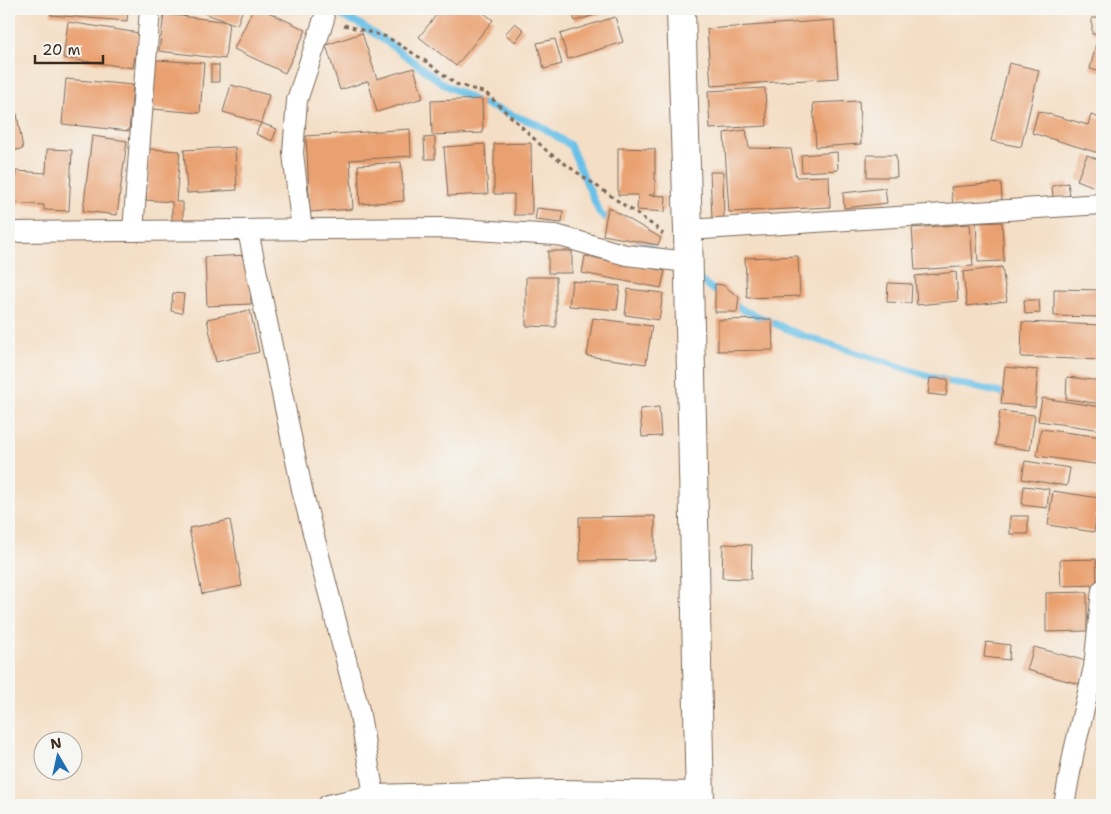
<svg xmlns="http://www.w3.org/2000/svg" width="1111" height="814" font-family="'Shantell Sans',sans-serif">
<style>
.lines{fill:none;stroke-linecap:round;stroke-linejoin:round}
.stream{stroke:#6bc1e8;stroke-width:7}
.building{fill:#eaa171}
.street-casing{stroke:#7c6958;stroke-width:22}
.secondary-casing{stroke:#7c6958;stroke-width:30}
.path{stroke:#7c6958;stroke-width:3;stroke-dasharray:4 4;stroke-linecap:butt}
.street{stroke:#fff;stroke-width:20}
.secondary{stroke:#fff;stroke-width:28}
</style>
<rect width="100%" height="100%" fill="#f6f6f2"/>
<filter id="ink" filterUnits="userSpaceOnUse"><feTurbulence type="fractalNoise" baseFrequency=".02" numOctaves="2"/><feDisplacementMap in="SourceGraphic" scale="10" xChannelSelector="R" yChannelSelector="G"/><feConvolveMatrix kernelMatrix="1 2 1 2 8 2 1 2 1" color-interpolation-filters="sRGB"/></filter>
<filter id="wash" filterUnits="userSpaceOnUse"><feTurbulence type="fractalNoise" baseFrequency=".0096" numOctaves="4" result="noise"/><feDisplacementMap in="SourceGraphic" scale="20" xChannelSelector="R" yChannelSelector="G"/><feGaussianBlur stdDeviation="1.12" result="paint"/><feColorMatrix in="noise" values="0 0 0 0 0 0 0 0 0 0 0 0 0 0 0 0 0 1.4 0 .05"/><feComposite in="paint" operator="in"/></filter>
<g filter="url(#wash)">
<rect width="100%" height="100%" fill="#f4dec5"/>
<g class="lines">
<g class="stream">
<polyline points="324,9 358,23 394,47 443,84 478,102 539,125 570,145 600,214 613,222"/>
<polyline points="636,238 658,253"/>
<polyline points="696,278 723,296"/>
<polyline points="732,302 743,310 801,335 935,378 1010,395"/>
</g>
</g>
<g id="blocks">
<g class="building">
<polygon points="51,9 128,9 127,21 51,15"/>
<polygon points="169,9 189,9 186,16"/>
<polygon points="193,9 243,9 237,25"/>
<polygon points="253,9 262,9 306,30 285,73 234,49"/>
<polygon points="441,9 479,9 493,20 456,66 419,37"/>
<polygon points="571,9 615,9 575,21"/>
<polygon points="164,14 229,22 225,59 159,51"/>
<polygon points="615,17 623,42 568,59 560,34"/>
<rect x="1092" y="18" width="10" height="16"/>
<polygon points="834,20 838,78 711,86 707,29"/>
<polygon points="68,22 139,33 133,68 63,58"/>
<polygon points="515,23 524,30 515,42 505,34"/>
<polygon points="362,33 377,79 414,68 423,98 377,112 368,81 340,90 326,45"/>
<polygon points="555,39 562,64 544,69 537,43"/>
<polygon points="1097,40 1102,42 1102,72 1090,69"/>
<polygon points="156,60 204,63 200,113 152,109"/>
<polygon points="1009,63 1039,70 1021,147 991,141"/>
<rect x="211" y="65" width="8" height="17"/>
<polygon points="66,79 133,85 129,131 62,124"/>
<polygon points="231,85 269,95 261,123 223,112"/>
<polygon points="765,88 767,126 710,129 708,91"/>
<polygon points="482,99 483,133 432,135 431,101"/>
<polygon points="859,101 861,144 816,147 813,103"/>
<polygon points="1038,111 1088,125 1091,115 1102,119 1102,154 1032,133"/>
<polygon points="17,114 23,149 9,151 9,116"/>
<polygon points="261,123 277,129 272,141 256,134"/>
<polygon points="410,129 411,156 350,160 353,209 310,212 306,136"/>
<polygon points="746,130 749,148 791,149 796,177 829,176 830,207 729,212 724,133"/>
<polygon points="92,136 127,141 117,215 83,211"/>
<polygon points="435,137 435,159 425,159 424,138"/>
<polygon points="531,143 532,215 514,215 514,194 494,194 494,144"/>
<polygon points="485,144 488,194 448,196 444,147"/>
<polygon points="235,147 237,190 187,193 184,150"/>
<polygon points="618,148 655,149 655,195 649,195 666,196 665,212 637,210 638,195 618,195"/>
<polygon points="47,149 72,150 69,211 44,210 44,205 14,203 16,171 46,173"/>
<polygon points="149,149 180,151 176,202 183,202 183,221 172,221 172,202 146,200"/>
<polygon points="837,152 838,170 802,172 801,155"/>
<polygon points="867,155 896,155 897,177 867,177"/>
<polygon points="1087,155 1102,161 1102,190 1077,180"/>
<polygon points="401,162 404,201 360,204 358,165"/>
<polygon points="710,172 723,172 724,219 712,219"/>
<polygon points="1001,183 1002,200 953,205 951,187"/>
<polygon points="1068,183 1070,196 1053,198 1052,186"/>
<polygon points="885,188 887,203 844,208 843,193"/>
<polygon points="608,207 661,238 658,245 603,235"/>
<polygon points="537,208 563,211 562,223 535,220"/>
<polygon points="1002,222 1004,261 978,262 976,223"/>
<polygon points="970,224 973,266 915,270 912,228"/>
<rect x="548" y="251" width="24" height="22"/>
<polygon points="249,255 251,304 207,306 205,257"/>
<polygon points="585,256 665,271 661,288 582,273"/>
<polygon points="798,256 800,296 747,298 745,258"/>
<polygon points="1002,267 1007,301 967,306 963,272"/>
<polygon points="956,272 958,301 917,305 915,276"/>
<polygon points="526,277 556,277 556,327 526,326"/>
<polygon points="572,281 620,286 617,310 569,306"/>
<polygon points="888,283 912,284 911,303 887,302"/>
<polygon points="715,284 723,285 739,297 737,312 715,312"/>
<polygon points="628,289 663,293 659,320 625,315"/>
<polygon points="1054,289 1102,290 1102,317 1054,316"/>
<polygon points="173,293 184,294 182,313 171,311"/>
<polygon points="1024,300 1039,300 1040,313 1025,314"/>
<polygon points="250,310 259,352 216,362 207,319"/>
<polygon points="593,318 652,326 646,364 587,356"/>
<polygon points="772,319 773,350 718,351 718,320"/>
<polygon points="1022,322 1102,325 1102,360 1021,357"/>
<polygon points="1005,367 1038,370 1035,407 1001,404"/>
<polygon points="1067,377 1102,381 1102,404 1066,399"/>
<polygon points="930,378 948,379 946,396 928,394"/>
<polygon points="1042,398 1102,407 1102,430 1038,421"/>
<polygon points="659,407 661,436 642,437 640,409"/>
<polygon points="1000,411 1035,415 1030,450 995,445"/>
<polygon points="1041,429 1102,437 1102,465 1037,456"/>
<polygon points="1025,461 1070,468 1067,486 1022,479"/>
<polygon points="1024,486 1049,489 1047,508 1022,505"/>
<polygon points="1053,491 1099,498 1094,532 1048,525"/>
<polygon points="655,516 655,560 580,561 579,517"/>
<rect x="1010" y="516" width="18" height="18"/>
<polygon points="230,520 242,586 202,594 189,528"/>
<polygon points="723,544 752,545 751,579 722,578"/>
<polygon points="1096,559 1097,585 1061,586 1060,560"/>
<polygon points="1087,592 1087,631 1046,632 1046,593"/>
<polygon points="986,642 1010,645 1009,660 984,657"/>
<polygon points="1034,647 1086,661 1079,684 1027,670"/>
</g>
</g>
</g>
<g filter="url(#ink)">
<use href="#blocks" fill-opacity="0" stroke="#7c6958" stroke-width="1"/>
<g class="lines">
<defs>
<g id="street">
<polyline points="688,230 1102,204"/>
<polyline points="133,231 150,9"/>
<polyline points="248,231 303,494 359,710 374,795"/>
<polyline points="302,231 293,153 297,100 324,19"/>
<polyline points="9,232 443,228 556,235 626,255 688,262"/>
<polyline points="328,805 374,795 556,790 700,792"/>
<polyline points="1064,805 1074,751 1094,667 1102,590"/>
</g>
<polyline id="secondary" points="681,9 688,230 700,805"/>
</defs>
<use href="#street" class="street-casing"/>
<use href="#secondary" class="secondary-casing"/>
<polyline class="path" points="344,25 387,37 424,60 456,84 486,93 548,152 657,228 663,234"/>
<use href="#street" class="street"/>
<use href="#secondary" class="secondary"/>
</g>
</g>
<rect width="1111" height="814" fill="none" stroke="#f6f6f2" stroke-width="30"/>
<g transform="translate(58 756) rotate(351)"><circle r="24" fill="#f6f6f2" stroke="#aba49d"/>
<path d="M0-4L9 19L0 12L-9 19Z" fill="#1f6fb2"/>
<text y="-8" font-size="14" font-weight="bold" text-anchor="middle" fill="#3b2a1e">N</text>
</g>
<path d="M35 55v8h68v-8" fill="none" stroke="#3b2a1e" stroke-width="2.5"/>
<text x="42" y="55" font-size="15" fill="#3b2a1e" stroke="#f6f6f2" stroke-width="4" paint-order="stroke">20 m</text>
</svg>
